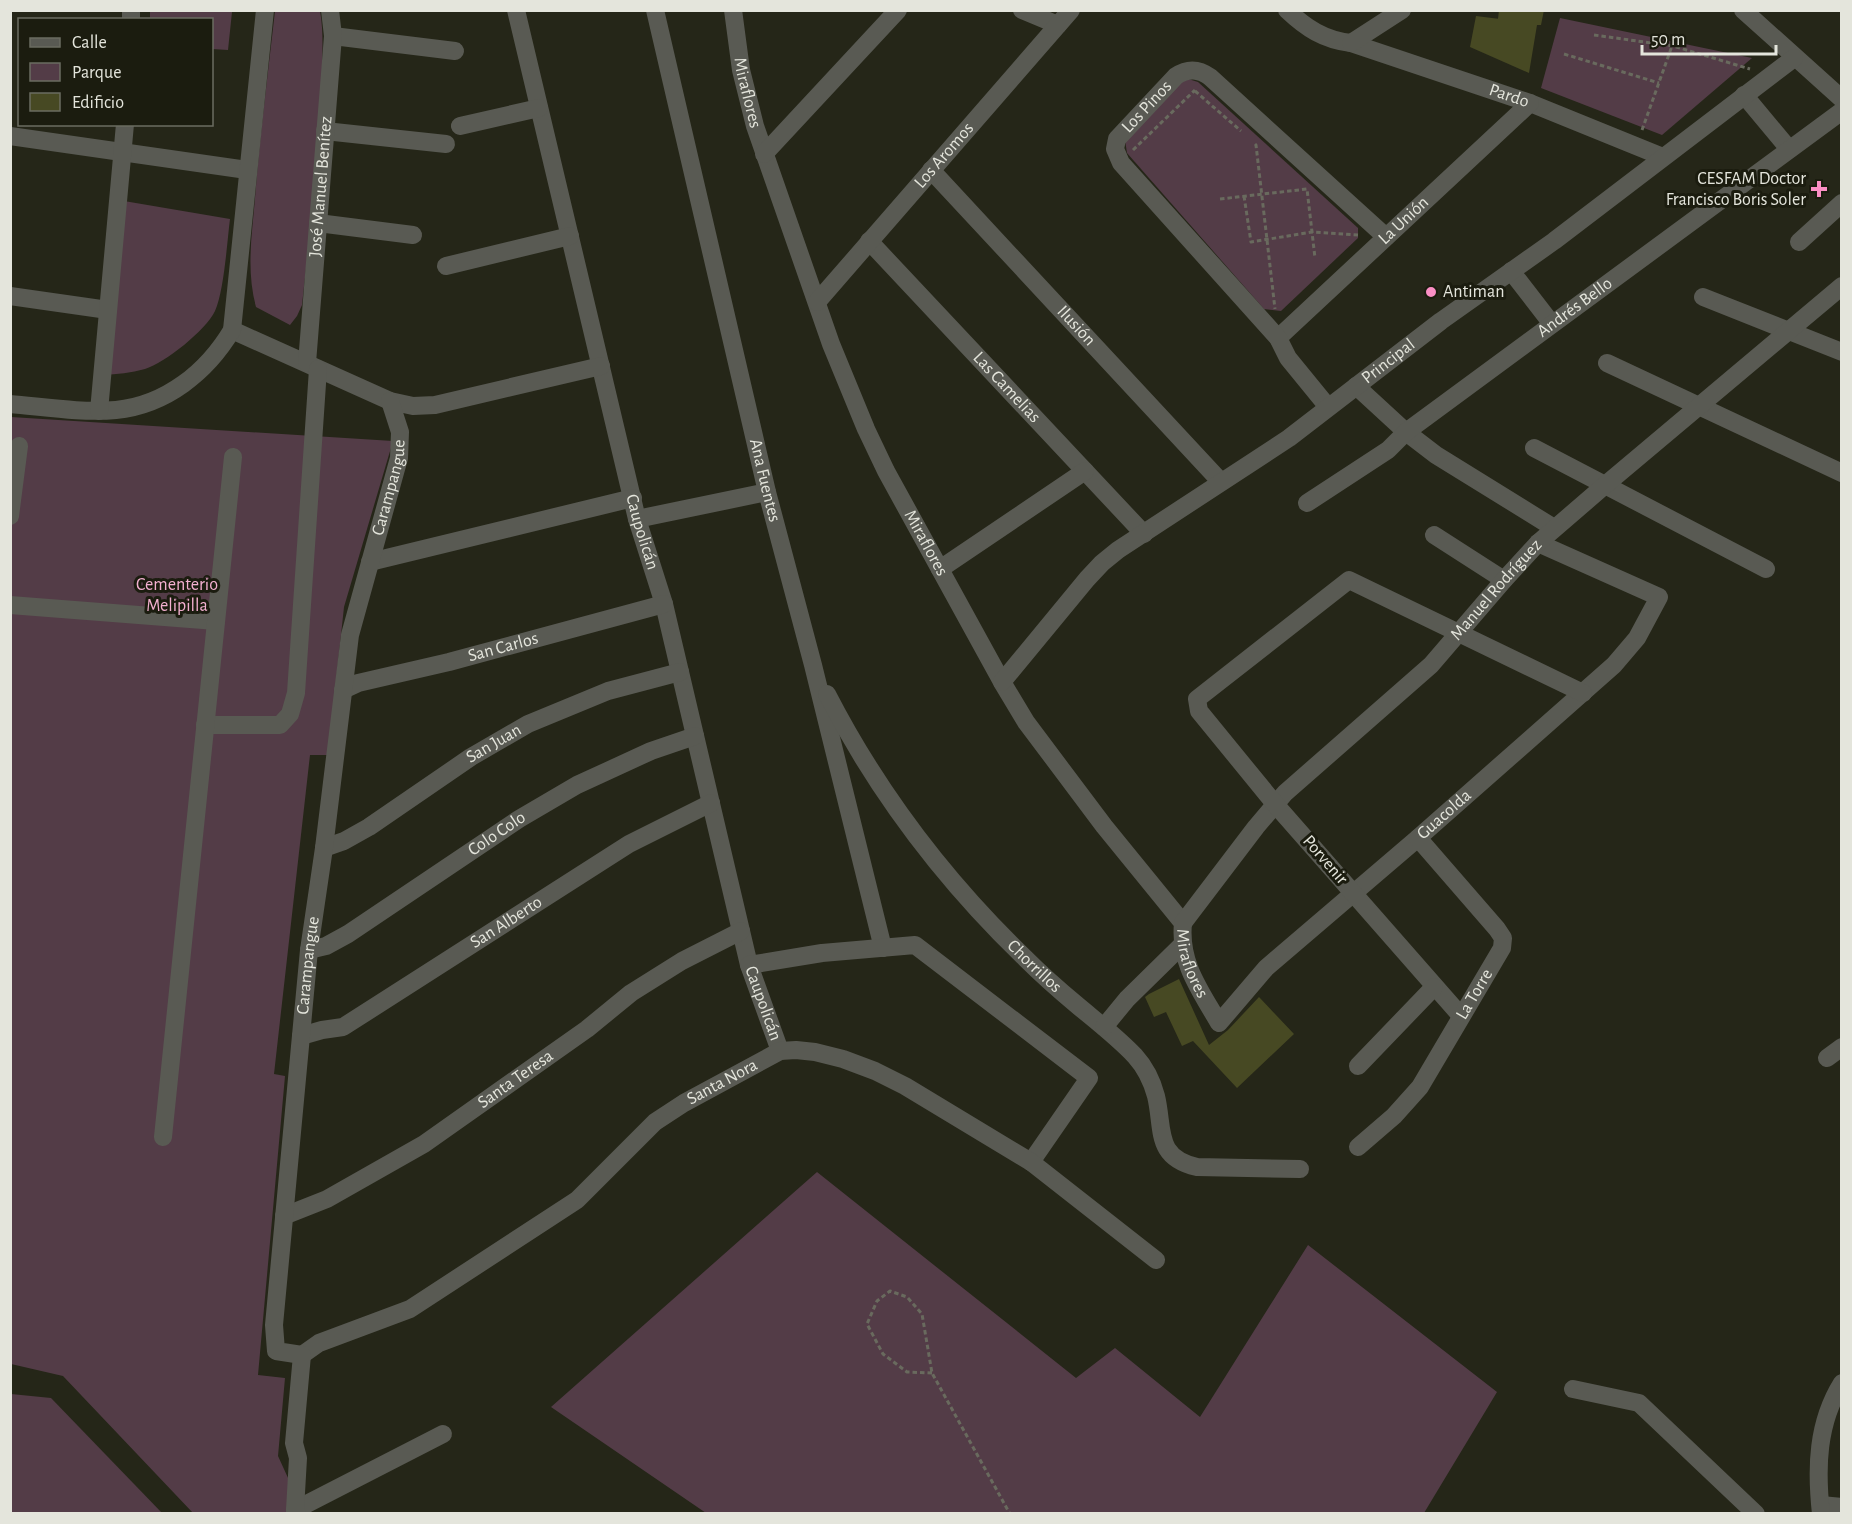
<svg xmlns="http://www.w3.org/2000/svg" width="1852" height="1524" font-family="'Alegreya Sans',sans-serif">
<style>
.green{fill:#533c47}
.building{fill:#474923}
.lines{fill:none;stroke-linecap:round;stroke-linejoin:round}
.path{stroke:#696a5e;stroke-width:3;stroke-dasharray:4.5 3;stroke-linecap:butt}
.minor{stroke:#595a53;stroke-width:18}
.poi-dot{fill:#fb8fc5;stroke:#1b1c0f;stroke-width:2}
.labels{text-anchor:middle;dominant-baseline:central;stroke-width:6;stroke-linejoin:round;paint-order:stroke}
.street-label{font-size:18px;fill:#e4e5dc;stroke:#1b1c0f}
.poi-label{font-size:18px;fill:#e4e5dc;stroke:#1b1c0f;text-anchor:end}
.park-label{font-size:18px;fill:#f3b0d0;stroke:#1b1c0f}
</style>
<rect width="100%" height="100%" fill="#252618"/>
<g class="green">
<polygon points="213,11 232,12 228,50 212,49 212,20 150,19 150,11"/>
<path d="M275,11H320C324,33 322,56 322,80C320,155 310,230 302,305L297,316L290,325L256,307C246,270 252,235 255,198C260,135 268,73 275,11Z"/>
<polygon points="1560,18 1752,58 1662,135 1541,88"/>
<polygon points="1185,78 1198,82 1358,228 1358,238 1281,311 1264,309 1127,153 1125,140"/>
<path d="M124,201L230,219C227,243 224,291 215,311C206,330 165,363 145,369C131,373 117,374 103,375Z"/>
<polygon points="11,417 393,441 344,607 328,755 310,755 274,1074 285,1076 258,1375 285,1378 278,1456 304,1513 193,1513 63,1376 11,1364"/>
<polygon points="817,1172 1076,1378 1115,1348 1200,1417 1308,1245 1497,1392 1424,1513 706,1513 551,1407"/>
<polygon points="11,1394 51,1398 162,1513 11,1513"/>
</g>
<g class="building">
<polygon points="1499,10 1544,10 1541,25 1537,25 1529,73 1470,47 1476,16 1508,20 1498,19"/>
<polygon points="1179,979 1209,1045 1228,1030 1259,997 1294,1034 1237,1088 1193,1041 1182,1046 1166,1012 1154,1017 1145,997 1149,994"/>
</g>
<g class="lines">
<g class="path">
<polyline points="1594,35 1673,46 1750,69"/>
<polyline points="1564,54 1659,83"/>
<polyline points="1195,91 1241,131"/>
<polyline points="1642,130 1672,46"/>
<polyline points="1255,144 1256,145 1275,309"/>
<polyline points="1133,150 1195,90"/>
<polyline points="1244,196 1251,242 1312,232 1358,235"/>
<polyline points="1220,199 1307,189 1315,258"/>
<polyline points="932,1373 907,1372 883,1354 867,1324 877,1301 890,1291 907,1297 922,1314 932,1373 1010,1514"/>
</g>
<g class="minor">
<path id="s1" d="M516,10L637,519L664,604L749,965L780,1051"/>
<path id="s2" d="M655,10L767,492L813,665L883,948"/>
<path id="s3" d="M733,10L741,70L755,126L831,344L866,429L886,471L1002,682L1026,722L1104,826L1183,923C1179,963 1200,990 1219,1023L1266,968L1418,838L1614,665L1637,638L1659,597L1538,543"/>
<polyline points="1022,10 1058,25"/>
<path id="s4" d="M1287,10C1306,28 1324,40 1351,43L1530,103L1663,157"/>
<polyline points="1743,10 1842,99"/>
<polyline points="131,20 131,10"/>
<polyline points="333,36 455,51"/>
<polyline points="1351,43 1402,10"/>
<polyline points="1744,95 1789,149"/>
<polyline points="460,126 539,108"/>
<polyline points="325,131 446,144"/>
<polyline points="10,136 247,170"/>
<polyline points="764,154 898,10"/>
<path id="s5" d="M931,170L1221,482"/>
<polyline points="318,223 413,235"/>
<path id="s6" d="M869,241L1144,534"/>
<polyline points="1799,242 1842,203"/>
<polyline points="446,266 570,236"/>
<polyline points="1511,271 1552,324"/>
<polyline points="10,296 108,310"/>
<polyline points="1703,297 1842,352"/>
<path id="s7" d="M817,302L1071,10"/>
<polyline points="232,330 390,401 413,406 435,405 601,366"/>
<path id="s8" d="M1278,338L1530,103"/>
<path id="s9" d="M307,363L333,36L330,10"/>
<polyline points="1607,363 1842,473"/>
<polyline points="1356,386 1406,432 1436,455 1554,528"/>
<path d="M10,404C45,407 81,413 116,410C166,405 207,372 232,330L265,10"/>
<path id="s10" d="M1328,407L1288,358L1278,338L1121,163L1115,149L1117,139L1176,76C1188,68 1199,69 1210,77L1386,237"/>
<polyline points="99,411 125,124"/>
<polyline points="1534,448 1766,569"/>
<path id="s11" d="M1307,503L1388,450L1406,432L1842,111"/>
<polyline points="10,516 19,446"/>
<polyline points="637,519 767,492"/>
<polyline points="1434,535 1504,580"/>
<polyline points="370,562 633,498"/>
<polyline points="940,569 1085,471"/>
<polyline points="10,605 216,621"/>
<path id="s12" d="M1002,682L1087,579L1102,563L1118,550L1289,438L1441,321L1554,241L1794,58"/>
<path id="s13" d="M343,690L358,683L449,662L664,604"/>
<path id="s14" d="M827,694C878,793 946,882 1026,959C1042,975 1059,990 1077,1005C1096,1021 1117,1037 1135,1056C1145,1067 1152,1081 1156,1096C1164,1129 1154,1157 1197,1167L1300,1169"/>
<polyline points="205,725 280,725 290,714 296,693 318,369"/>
<path id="s15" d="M324,848L344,841L369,827L471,757L528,724L608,691L680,672"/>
<path id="s16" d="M1183,923L1256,827L1285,793L1431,665L1504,580L1538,543L1604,486L1842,286"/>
<path id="s17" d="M309,950L326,946L348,934L519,819L577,785L651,751L695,736"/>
<polyline points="749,965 822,953 915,945 1089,1078 1031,1162"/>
<polyline points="1461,1016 1275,804 1199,711 1197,699 1349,580 1583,693"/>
<polyline points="1104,1027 1127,999 1182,945"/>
<path id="s18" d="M301,1036L322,1030L343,1027L629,844L711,803"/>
<polyline points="1827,1058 1842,1047"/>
<polyline points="1358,1066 1434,987"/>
<polyline points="163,1137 233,457"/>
<path id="s19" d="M1358,1147L1394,1116L1420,1087L1502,948L1503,938L1497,929L1418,838"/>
<path id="s20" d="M284,1216L327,1199L424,1144L587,1029L631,993L682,961L741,931"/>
<path id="s21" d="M302,1355L319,1343L410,1309L577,1200L655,1122L684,1103L780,1051L796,1050L815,1052L843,1059L875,1071L905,1086L1031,1162L1156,1260"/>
<polyline points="1573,1389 1639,1403 1756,1514"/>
<polyline points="1821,1505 1842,1507"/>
<polyline points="295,1510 443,1434"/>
<path id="s22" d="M297,1514L295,1510L298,1458L294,1443L302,1355L276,1351L274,1325L309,950L324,848L350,635L399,458L400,432L390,401"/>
<path d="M1821,1514C1816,1468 1817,1423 1842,1383"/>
</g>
</g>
<g class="poi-dot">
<path d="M1816 180h6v6h6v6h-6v6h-6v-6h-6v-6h6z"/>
<circle cx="1431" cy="292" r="6"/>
</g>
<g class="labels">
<g class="street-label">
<text stroke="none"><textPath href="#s3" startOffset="84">Miraflores</textPath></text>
<text stroke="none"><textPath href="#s4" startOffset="240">Pardo</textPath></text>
<text stroke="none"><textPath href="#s10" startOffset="390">Los Pinos</textPath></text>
<text stroke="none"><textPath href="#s7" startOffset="194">Los Aromos</textPath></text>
<text stroke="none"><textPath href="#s9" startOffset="177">José Manuel Benítez</textPath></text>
<text stroke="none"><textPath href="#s8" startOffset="172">La Unión</textPath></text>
<text stroke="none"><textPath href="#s11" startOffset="332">Andrés Bello</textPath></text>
<text stroke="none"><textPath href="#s5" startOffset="213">Ilusión</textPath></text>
<text stroke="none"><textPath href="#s12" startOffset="506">Principal</textPath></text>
<text stroke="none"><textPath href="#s6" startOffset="201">Las Camelias</textPath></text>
<text stroke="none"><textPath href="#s2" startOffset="483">Ana Fuentes</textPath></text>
<text stroke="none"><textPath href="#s22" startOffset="1060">Carampangue</textPath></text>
<text stroke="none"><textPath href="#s1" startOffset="537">Caupolicán</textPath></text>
<text stroke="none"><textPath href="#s3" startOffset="570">Miraflores</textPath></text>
<text stroke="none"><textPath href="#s16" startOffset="459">Manuel Rodríguez</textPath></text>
<text stroke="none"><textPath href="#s13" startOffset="166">San Carlos</textPath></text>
<text stroke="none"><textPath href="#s15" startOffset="200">San Juan</textPath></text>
<text stroke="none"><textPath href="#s3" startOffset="1446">Guacolda</textPath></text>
<text stroke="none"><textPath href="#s17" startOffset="222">Colo Colo</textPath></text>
<text transform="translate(1325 860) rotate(49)">Porvenir</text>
<text stroke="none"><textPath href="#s18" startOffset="237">San Alberto</textPath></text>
<text stroke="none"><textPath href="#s3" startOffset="1072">Miraflores</textPath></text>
<text stroke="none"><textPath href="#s22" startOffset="574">Carampangue</textPath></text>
<text stroke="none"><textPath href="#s14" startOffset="344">Chorrillos</textPath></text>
<text stroke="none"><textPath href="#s19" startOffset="194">La Torre</textPath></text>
<text stroke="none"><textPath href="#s1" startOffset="1024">Caupolicán</textPath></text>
<text stroke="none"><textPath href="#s20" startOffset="270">Santa Teresa</textPath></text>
<text stroke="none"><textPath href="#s21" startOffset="506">Santa Nora</textPath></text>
</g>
<g class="poi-label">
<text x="1806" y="179">CESFAM Doctor<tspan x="1806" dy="21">Francisco Boris Soler</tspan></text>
<text x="1443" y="292" text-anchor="start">Antiman</text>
</g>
<g class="park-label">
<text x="177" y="585">Cementerio<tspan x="177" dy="21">Melipilla</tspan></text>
</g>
</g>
<rect width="1852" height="1524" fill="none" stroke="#e4e5dc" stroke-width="24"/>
<rect x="18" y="18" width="195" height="108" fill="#1b1c0f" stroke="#6b6c61" stroke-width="1.5"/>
<rect x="30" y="38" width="30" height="9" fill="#595a53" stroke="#6b6c61" stroke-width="1.5"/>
<text x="72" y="48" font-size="18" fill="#e4e5dc">Calle</text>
<rect x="30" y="63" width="30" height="18" fill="#533c47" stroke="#6b6c61" stroke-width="1.5"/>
<text x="72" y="78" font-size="18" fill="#e4e5dc">Parque</text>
<rect x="30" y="93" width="30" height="18" fill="#474923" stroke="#6b6c61" stroke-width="1.5"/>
<text x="72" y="108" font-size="18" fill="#e4e5dc">Edificio</text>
<path d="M1642 45v9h134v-9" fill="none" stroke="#e4e5dc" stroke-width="3"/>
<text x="1651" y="45" font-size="18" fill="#e4e5dc" stroke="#1b1c0f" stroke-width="4.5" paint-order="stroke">50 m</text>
</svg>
